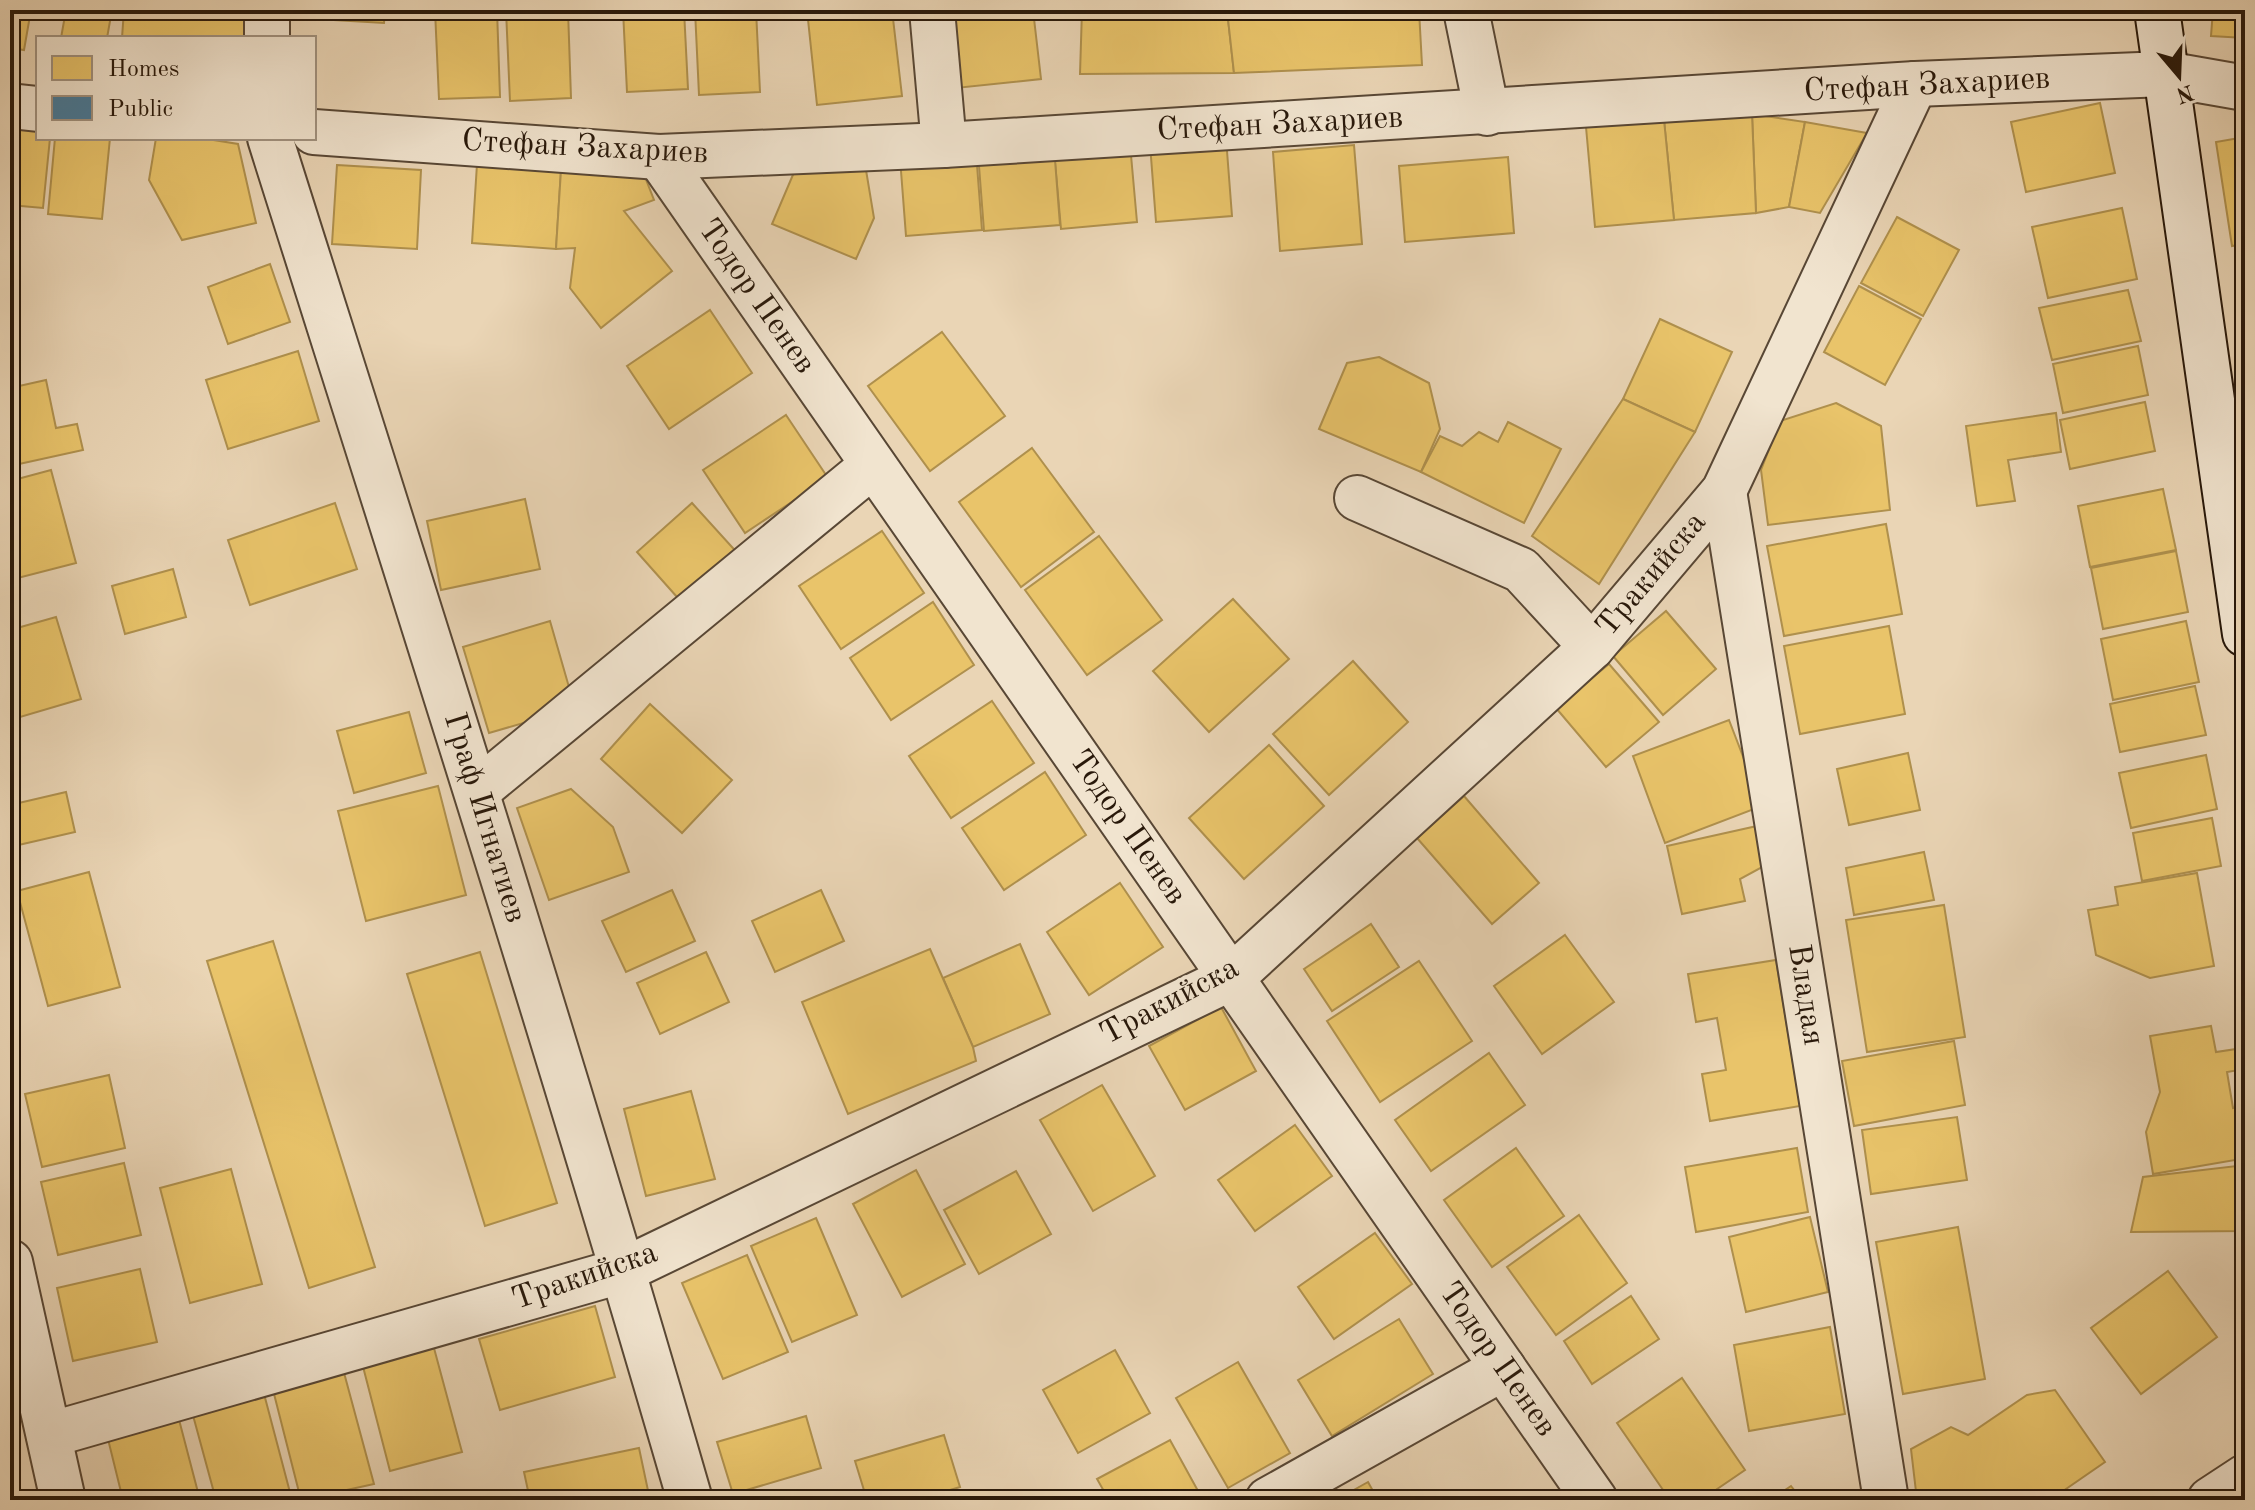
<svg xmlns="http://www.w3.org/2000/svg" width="2255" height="1510" font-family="'Old Standard TT',serif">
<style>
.homes{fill:#e9c46a;stroke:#af904d;stroke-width:2}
.public{fill:#457b9d;stroke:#3c5d71;stroke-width:2}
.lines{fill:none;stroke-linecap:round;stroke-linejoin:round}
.street-casing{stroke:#584735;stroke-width:48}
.secondary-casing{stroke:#28180a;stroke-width:48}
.street{stroke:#f1e4cf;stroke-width:44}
.secondary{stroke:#f1e4cf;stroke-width:44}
.labels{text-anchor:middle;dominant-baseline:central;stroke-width:8;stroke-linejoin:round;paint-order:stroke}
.street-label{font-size:32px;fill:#28180a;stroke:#f1e4cf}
</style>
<rect width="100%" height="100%" fill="#ead5b5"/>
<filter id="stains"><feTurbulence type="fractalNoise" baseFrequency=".0025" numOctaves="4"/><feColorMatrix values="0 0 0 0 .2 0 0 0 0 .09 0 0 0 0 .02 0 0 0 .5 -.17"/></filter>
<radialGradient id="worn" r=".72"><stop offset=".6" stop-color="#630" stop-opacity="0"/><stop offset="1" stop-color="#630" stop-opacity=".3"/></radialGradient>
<g class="homes">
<polygon points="10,10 31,10 24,50 10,48"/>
<polygon points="66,10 112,10 107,38 61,38"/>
<polygon points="124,10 247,10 246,37 122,38"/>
<polygon points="301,10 385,10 384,23 300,18"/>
<polygon points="435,10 497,10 500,97 439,99"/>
<polygon points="506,10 568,10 571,98 510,101"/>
<polygon points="623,10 684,10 688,89 627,92"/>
<polygon points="695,10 756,10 760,92 699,95"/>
<polygon points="807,10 892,10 902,96 817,105"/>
<polygon points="948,10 1033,10 1041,79 956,88"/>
<polygon points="1082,10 1227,10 1234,73 1080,74"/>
<polygon points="1227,10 1419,10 1422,65 1234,73"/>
<polygon points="2213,10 2245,10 2245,38 2211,36"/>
<polygon points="2100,103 2115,173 2026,192 2011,122"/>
<polygon points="1752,114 1805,122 1789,207 1756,213"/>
<polygon points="1752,114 1756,213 1674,220 1664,120"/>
<polygon points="1664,120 1674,220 1595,227 1586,127"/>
<polygon points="1805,122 1867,133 1820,213 1789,207"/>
<polygon points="10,124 38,126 38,138 50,138 43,208 10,205"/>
<polygon points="2245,137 2245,244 2232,246 2216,142"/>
<polygon points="55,138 110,138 102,219 48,214"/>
<polygon points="156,138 201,138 238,144 256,223 182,240 149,180"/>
<polygon points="1226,138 1232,216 1156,222 1150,144"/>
<polygon points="1130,144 1137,222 1061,229 1054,151"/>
<polygon points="1354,145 1362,244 1280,251 1273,152"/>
<polygon points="1054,147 1060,225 984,231 978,153"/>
<polygon points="976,152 982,230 906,236 900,158"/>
<polygon points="1508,157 1514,233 1405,242 1399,166"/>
<polygon points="864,158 874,218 856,259 772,224 795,170"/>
<polygon points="477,164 561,170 556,249 472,243"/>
<polygon points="337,165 421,170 417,249 332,244"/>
<polygon points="561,170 645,177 654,200 624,211 672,271 601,328 570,288 575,248 556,249"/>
<polygon points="2122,208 2137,279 2048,298 2032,227"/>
<polygon points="1897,217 1959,250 1923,316 1861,283"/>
<polygon points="270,264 290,322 228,344 208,287"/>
<polygon points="1859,286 1921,319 1885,385 1824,352"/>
<polygon points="2128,290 2141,341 2052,360 2039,308"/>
<polygon points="710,310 752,373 669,429 627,366"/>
<polygon points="1660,319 1732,352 1695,432 1623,399"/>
<polygon points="2245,322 2245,375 2237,323"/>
<polygon points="942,332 1005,416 930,471 868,386"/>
<polygon points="2138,346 2148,395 2063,413 2053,364"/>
<polygon points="298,351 319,421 228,449 206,380"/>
<polygon points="1379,357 1429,383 1440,429 1421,472 1319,429 1347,363"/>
<polygon points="46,380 56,428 77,424 83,450 10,466 10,388"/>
<polygon points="1623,399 1695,432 1599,584 1532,536"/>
<polygon points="2145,402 2155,451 2070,469 2060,420"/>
<polygon points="1836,403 1881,426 1890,510 1768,525 1761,470 1780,421"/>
<polygon points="2056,413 2061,452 2008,460 2015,501 1977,506 1966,426"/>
<polygon points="786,415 828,478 745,533 703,470"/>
<polygon points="1508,422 1561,449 1524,523 1421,472 1440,436 1462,446 1479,432 1498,442"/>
<polygon points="1032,448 1094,532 1021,587 959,502"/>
<polygon points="51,470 76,563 10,580 10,481"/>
<polygon points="2163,489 2176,550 2090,567 2078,506"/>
<polygon points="525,499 540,569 441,590 427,521"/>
<polygon points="335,503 357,569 250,605 228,540"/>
<polygon points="692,503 741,557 685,606 637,552"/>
<polygon points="1886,524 1902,614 1784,636 1767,546"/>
<polygon points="882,531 924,593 841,649 799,586"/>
<polygon points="1099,536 1162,620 1087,675 1025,590"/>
<polygon points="2176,551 2188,612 2103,629 2091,568"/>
<polygon points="173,569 186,617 125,634 112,586"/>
<polygon points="1233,599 1289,659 1209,732 1153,671"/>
<polygon points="933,602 974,665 891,720 850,658"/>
<polygon points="1666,611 1716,669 1663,715 1613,656"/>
<polygon points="56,617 81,699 10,720 10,630"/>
<polygon points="550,621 575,708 489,733 463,647"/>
<polygon points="2186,621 2199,682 2113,700 2101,639"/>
<polygon points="1889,626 1905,714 1800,734 1784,646"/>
<polygon points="1353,661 1408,722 1329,795 1273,734"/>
<polygon points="1609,664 1659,722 1606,767 1556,708"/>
<polygon points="2195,686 2206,735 2120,752 2110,704"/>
<polygon points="992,701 1034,763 951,818 909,756"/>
<polygon points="650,704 732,780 682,833 601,759"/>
<polygon points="409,712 426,773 354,793 337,731"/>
<polygon points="1729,720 1762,806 1665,843 1633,756"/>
<polygon points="1269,745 1324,806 1244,879 1189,818"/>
<polygon points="1908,753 1920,810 1849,825 1837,769"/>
<polygon points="2206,755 2217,809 2131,828 2119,773"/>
<polygon points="1045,772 1086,835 1004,890 962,828"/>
<polygon points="438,786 466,895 366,921 338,811"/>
<polygon points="571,789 613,827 629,872 549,900 517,808"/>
<polygon points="66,792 75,832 10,847 10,805"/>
<polygon points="1464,796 1539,883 1492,924 1417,838"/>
<polygon points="2212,818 2221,866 2142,881 2133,833"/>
<polygon points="1757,826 1766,865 1740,879 1745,901 1682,914 1667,846"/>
<polygon points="1924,852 1934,900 1854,915 1846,868"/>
<polygon points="89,872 120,987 48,1006 17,891"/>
<polygon points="2197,873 2214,966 2150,978 2096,955 2088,910 2118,905 2115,887"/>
<polygon points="1120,883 1163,947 1089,995 1047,932"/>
<polygon points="672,890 695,941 626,972 602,921"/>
<polygon points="821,890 844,941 775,972 752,921"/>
<polygon points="1944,905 1965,1037 1867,1052 1846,920"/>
<polygon points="1371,924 1399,967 1332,1011 1304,969"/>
<polygon points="1565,935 1614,1002 1542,1054 1494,986"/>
<polygon points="273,941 375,1267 309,1288 207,961"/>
<polygon points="1020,944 1050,1014 973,1047 943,978"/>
<polygon points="930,949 973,1047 976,1061 848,1114 802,1002"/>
<polygon points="480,952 557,1203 485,1226 407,974"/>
<polygon points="706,952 729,1002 660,1034 637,983"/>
<polygon points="1776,960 1800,1106 1710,1121 1702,1074 1726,1070 1717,1018 1696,1022 1688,974"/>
<polygon points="1419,961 1472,1041 1380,1102 1327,1021"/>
<polygon points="1221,1007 1256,1071 1185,1110 1149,1046"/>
<polygon points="2211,1026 2216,1052 2243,1048 2245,1069 2227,1072 2233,1108 2245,1106 2245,1139 2238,1140 2241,1159 2153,1174 2146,1132 2160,1092 2150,1036"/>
<polygon points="1954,1041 1965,1105 1854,1126 1842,1061"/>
<polygon points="1489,1053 1525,1105 1431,1171 1395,1120"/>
<polygon points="109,1075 125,1148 42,1167 25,1094"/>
<polygon points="1102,1085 1155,1176 1093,1211 1040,1120"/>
<polygon points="691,1091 715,1179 646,1196 624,1109"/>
<polygon points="1957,1117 1967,1180 1871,1194 1862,1130"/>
<polygon points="1295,1125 1332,1176 1255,1231 1218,1180"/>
<polygon points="1516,1148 1564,1216 1492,1267 1444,1200"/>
<polygon points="1797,1148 1808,1212 1696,1232 1685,1167"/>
<polygon points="124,1163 141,1235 58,1255 41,1182"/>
<polygon points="2245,1165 2245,1231 2131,1232 2143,1177"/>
<polygon points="231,1169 262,1284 190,1303 160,1188"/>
<polygon points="916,1170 965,1264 902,1297 853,1204"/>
<polygon points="1016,1171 1051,1234 979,1274 944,1210"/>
<polygon points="1579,1215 1627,1283 1556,1335 1507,1267"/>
<polygon points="1810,1217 1828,1292 1746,1312 1729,1237"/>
<polygon points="816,1218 857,1315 792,1342 751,1246"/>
<polygon points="1958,1227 1985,1379 1903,1394 1876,1242"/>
<polygon points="1375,1233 1412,1284 1334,1339 1298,1287"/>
<polygon points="747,1255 788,1352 723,1379 682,1283"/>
<polygon points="140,1269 157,1342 73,1361 57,1288"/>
<polygon points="2168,1271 2217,1337 2141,1394 2091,1328"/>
<polygon points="1631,1296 1659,1339 1592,1384 1564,1341"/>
<polygon points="595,1306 615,1377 500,1410 479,1339"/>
<polygon points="1399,1319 1433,1374 1332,1436 1298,1380"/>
<polygon points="1830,1327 1845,1414 1749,1431 1734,1345"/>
<polygon points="431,1337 462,1452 390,1471 360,1355"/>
<polygon points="1115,1350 1150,1413 1078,1453 1043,1390"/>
<polygon points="1238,1362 1290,1453 1228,1488 1176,1398"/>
<polygon points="343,1369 374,1484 301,1500 272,1386"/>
<polygon points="1682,1378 1745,1470 1701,1500 1670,1500 1617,1423"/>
<polygon points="263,1390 292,1500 216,1500 191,1408"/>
<polygon points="2055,1390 2105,1462 2050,1500 1917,1500 1911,1449 1951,1427 1968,1435 2027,1395"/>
<polygon points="177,1412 200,1500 123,1500 106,1431"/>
<polygon points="806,1416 821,1468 733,1494 717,1442"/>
<polygon points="944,1435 960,1487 917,1500 867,1500 855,1461"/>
<polygon points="1170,1440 1203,1500 1109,1500 1097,1479"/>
<polygon points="639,1448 650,1500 530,1500 524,1472"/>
<polygon points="1368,1482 1378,1500 1336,1500"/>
<polygon points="1791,1486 1802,1500 1770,1500"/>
</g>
<polygon class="public" points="1523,10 1545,10 1524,15"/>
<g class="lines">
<defs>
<g id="street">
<polyline points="932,10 944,145"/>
<polyline points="1466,10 1487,113"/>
<polyline points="267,38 267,10"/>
<polyline points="10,106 38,109"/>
<polyline points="314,132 659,157 944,145 1915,84 2165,74 2245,88"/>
<path d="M270,138C413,591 558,1043 690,1500"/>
<polyline points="659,157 1595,1500"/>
<polyline points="1724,491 1886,1500"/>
<polyline points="1357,498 1521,570 1592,647"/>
<polyline points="477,791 873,465"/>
<polyline points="10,1262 63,1500"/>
<polyline points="49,1435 624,1270 1231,978 1592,647 1724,491 1915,84"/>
<polyline points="1268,1500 1503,1368"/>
<polyline points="2210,1500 2245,1477"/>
</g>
<polyline id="secondary" points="2157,10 2245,634"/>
</defs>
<use href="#street" class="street-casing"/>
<use href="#secondary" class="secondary-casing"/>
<use href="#street" class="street"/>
<use href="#secondary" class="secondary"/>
</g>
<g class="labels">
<g class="street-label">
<text transform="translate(1927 86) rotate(-3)">Стефан Захариев</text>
<text transform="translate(1280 125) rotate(-3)">Стефан Захариев</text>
<text transform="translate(585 148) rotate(3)">Стефан Захариев</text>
<text transform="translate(756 297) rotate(55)">Тодор Пенев</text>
<text transform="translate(1652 575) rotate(-50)">Тракийска</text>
<text transform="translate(484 818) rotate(73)">Граф Игнатиев</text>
<text transform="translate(1127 828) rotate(55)">Тодор Пенев</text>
<text transform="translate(1805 995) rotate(81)">Владая</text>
<text transform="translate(1170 1002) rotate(-28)">Тракийска</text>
<text transform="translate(585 1277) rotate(-19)">Тракийска</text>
<text transform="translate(1497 1360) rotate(55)">Тодор Пенев</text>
</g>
</g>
<rect width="2255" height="1510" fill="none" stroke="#ead5b5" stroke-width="40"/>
<rect x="12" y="12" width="2231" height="1486" fill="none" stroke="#28180a" stroke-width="4"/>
<rect x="20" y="20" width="2215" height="1470" fill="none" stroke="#28180a" stroke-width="2"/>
<rect x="36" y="36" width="280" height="104" fill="#f1e4cf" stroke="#a19280" stroke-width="2"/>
<rect x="52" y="56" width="40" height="24" fill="#e9c46a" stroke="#a19280" stroke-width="2"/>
<text x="108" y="76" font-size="24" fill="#28180a">Homes</text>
<rect x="52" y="96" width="40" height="24" fill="#457b9d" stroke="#a19280" stroke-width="2"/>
<text x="108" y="116" font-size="24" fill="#28180a">Public</text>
<g transform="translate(2179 76) rotate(161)" stroke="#f1e4cf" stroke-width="6" paint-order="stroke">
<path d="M0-6L14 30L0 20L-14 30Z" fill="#28180a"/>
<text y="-12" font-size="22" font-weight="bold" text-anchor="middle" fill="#28180a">N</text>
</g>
<rect width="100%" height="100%" filter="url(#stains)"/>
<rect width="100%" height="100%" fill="url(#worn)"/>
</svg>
